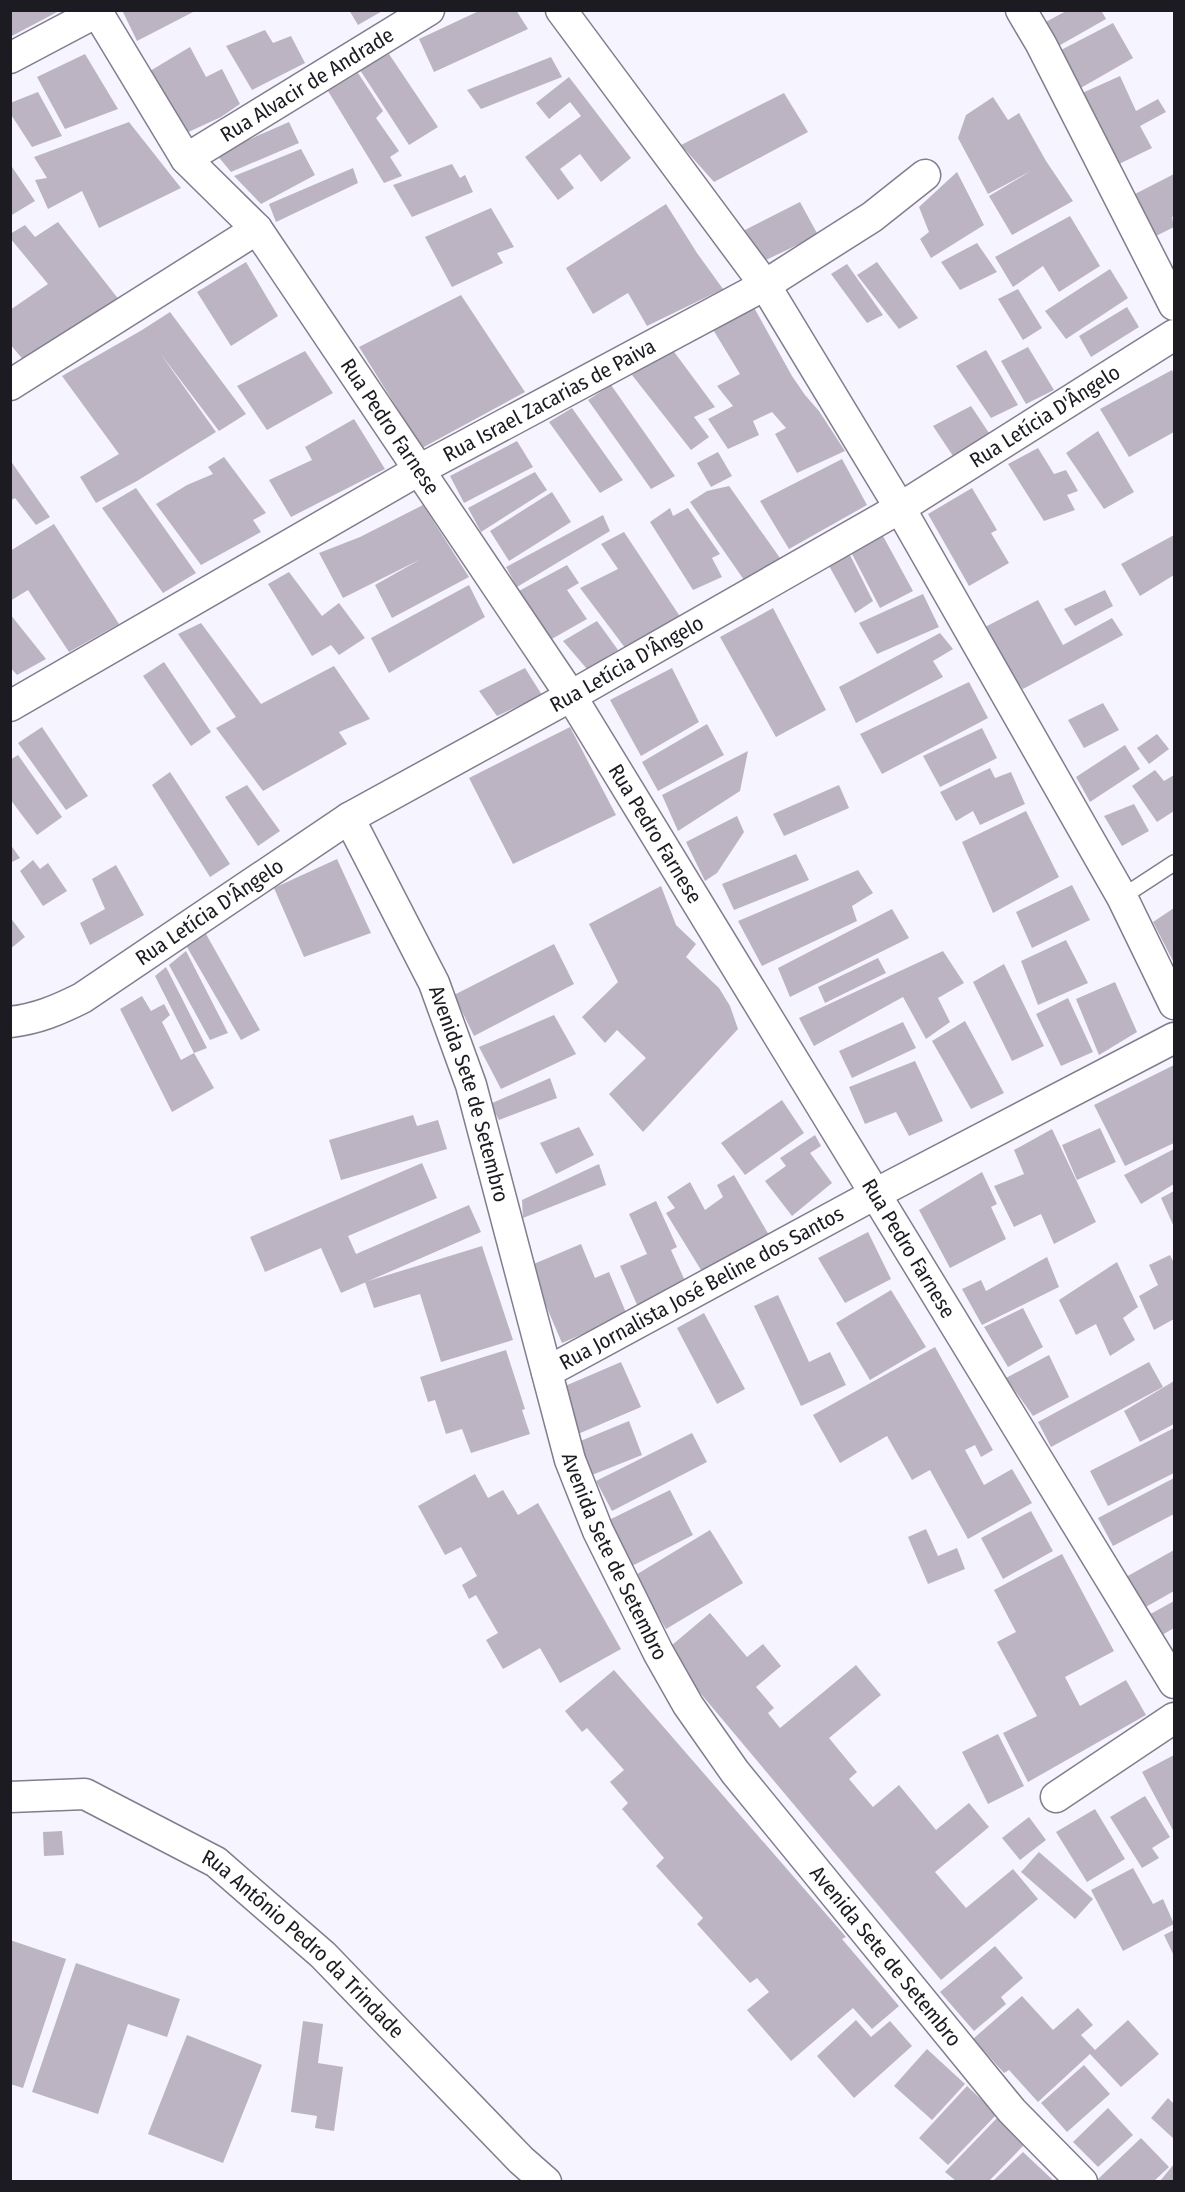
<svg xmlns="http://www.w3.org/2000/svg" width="1185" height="2192" font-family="'Fira Sans Condensed',sans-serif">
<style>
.building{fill:#bdb4c3}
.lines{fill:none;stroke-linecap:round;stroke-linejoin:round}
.service-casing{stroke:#817e8d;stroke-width:18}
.minor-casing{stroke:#817e8d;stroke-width:33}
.service{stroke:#fff;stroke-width:15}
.minor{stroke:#fff;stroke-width:30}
.labels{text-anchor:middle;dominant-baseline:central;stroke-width:4.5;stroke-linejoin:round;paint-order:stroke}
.street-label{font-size:21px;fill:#1c1b21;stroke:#fff}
</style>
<rect width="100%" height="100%" fill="#f6f4fe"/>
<g class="building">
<polygon points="10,10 61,10 10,37"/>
<polygon points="122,10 197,10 137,41"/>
<polygon points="349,10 384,10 358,25"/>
<polygon points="481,10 516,10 528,29 434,72 419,39"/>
<polygon points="1068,10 1101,10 1106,19 1055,48 1042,24"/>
<polygon points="1113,23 1133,58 1079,89 1061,50"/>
<polygon points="265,30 273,43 291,36 305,63 252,90 226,46"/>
<polygon points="190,47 206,77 222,69 240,104 221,117 182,135 150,71"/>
<polygon points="85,54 118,109 65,129 37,77"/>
<polygon points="389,54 438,127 409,145 360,70"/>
<polygon points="551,57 562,77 481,109 467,90"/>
<polygon points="358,73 383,111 376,118 399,151 390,157 402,176 384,183 328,91"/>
<polygon points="1120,76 1136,111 1158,99 1166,112 1140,126 1152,148 1117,165 1080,94"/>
<polygon points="569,77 631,158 601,182 580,154 560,169 574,188 558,200 525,157 581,116 570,102 549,119 536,103"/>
<polygon points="38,92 62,136 32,147 10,113 10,103"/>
<polygon points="784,93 808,132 714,182 681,145"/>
<polygon points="993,97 1008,120 1019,113 1046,161 1073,201 1012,235 989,196 1031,171 988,194 958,138 966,115"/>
<polygon points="129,122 181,188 99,228 82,191 48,209 35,180 47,178 34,157"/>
<polygon points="289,122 299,143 231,172 216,154"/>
<polygon points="301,149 315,175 261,204 234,176"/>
<polygon points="10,164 35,201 10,216"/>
<polygon points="452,164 460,178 465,175 473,192 412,217 393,185"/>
<polygon points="353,168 358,183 276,222 269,204"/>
<polygon points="957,172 984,225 931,258 920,239 929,232 919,207"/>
<polygon points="1174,174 1174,216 1172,217 1174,227 1156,236 1135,194"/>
<polygon points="800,202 818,235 766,260 741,232"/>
<polygon points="666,204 697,253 723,289 647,326 628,293 593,314 566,268"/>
<polygon points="491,208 514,247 497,253 503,263 452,287 425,237"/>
<polygon points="1070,216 1100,266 1059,292 1043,266 1013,287 995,257"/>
<polygon points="58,222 120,301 25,362 10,344 10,310 48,284 10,238 10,234 25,225 35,237"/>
<polygon points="977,243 997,272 960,290 941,262"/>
<polygon points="246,262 278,316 231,346 197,292"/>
<polygon points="877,262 918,318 899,329 857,275"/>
<polygon points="847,264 883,315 867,323 831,274"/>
<polygon points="1110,269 1128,298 1066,339 1045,311"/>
<polygon points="1018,289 1042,328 1023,340 998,299"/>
<polygon points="461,295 525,392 422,448 359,347"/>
<polygon points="752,304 792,376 805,395 819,411 845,451 797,473 775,434 786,428 772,412 753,421 759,435 728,449 708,419 733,406 717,386 740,374 712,328"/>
<polygon points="1127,307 1139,327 1091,357 1079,336"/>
<polygon points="170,312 246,414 219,431 160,353 216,432 137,481 96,503 80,477 119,454 62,376 142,330"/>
<polygon points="1028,347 1054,390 1026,404 1001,361"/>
<polygon points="672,349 715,407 694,417 709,437 691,450 632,375"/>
<polygon points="986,350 1018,405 991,418 956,366"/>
<polygon points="305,351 333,393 267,430 237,386"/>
<polygon points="1172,370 1174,375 1174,432 1129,457 1100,409"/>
<polygon points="611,385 675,476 651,489 588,400"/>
<polygon points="971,406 989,433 953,456 933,426"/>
<polygon points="572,408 623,480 600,493 549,422"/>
<polygon points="354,419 385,469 291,517 269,480 312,460 305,447"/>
<polygon points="1098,431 1134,492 1104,509 1066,453"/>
<polygon points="517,441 533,467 464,503 450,476"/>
<polygon points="1038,448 1054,474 1066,470 1078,491 1067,495 1075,510 1044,521 1008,464"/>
<polygon points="718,452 732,476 711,487 697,463"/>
<polygon points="224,457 266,513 253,520 261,532 201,565 156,504 187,485 213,474 208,467"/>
<polygon points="842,459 867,505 789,549 760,501"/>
<polygon points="10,460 50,517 36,525 15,498 10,501"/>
<polygon points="535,472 547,490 481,532 468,508"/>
<polygon points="729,486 780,558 744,580 690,502 707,491"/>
<polygon points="136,488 196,573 163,593 102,508"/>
<polygon points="972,488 997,530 991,533 1009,563 969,586 928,514"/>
<polygon points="552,492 571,522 509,561 490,531"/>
<polygon points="423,505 469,577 392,618 375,585 421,559 343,598 319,553 360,537"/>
<polygon points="670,508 673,516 688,508 720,554 712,558 722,577 693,590 650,522"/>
<polygon points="603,515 610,531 517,587 506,567"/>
<polygon points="54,524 119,624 69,652 28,590 10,601 10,551"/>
<polygon points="624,532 683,621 629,653 580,588 618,569 601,544"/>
<polygon points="1174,535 1174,575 1140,596 1121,564"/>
<polygon points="883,536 913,591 880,608 852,554"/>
<polygon points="849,553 873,601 855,613 828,564"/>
<polygon points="567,565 579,583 567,590 587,619 550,640 517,592"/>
<polygon points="289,572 322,616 339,603 365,638 339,655 331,645 312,656 268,584"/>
<polygon points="469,585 485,617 389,673 371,638"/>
<polygon points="1105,590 1113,606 1075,626 1064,609"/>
<polygon points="923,594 939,627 877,654 859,623"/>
<polygon points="1038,600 1063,645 1112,618 1123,635 1023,689 1011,675 985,627"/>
<polygon points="773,608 826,710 776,737 720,637"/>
<polygon points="10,614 46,659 17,675 10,667"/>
<polygon points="597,621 618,650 587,669 563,641"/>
<polygon points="201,623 261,704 334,666 370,719 339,732 347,744 263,791 216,728 236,717 178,634"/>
<polygon points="940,633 953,649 933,661 943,677 856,723 839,687"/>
<polygon points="164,662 211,732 191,746 143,676"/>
<polygon points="525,668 542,695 497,716 479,691"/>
<polygon points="672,668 699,722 641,756 610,700"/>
<polygon points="969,682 988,718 882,774 860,734"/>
<polygon points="1103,703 1119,730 1084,748 1068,720"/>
<polygon points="707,724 724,755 658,791 642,762"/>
<polygon points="42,727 88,796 66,810 18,743"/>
<polygon points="570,727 616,815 513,864 469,778"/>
<polygon points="982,728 997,758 940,787 923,756"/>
<polygon points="1157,734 1169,749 1149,764 1137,748"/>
<polygon points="1125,745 1140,769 1090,802 1076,777"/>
<polygon points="748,751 740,791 678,831 662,795"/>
<polygon points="18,755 62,817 37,835 10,799 10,760"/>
<polygon points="990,768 995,778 1011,772 1025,804 980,825 973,811 956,821 940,792"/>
<polygon points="1155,770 1164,781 1174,775 1174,811 1157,822 1132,786"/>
<polygon points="170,772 230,864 210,877 152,785"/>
<polygon points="247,785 280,831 258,846 225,797"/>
<polygon points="839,785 849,808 784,836 773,814"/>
<polygon points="1134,804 1149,831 1122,846 1104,816"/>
<polygon points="1026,811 1059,877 993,913 962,842"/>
<polygon points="737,816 744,832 717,873 705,881 686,842"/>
<polygon points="10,844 20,858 10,863"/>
<polygon points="796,854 809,880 734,910 722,884"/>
<polygon points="337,859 371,933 304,957 274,888"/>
<polygon points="33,860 40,869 48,863 67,891 43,906 20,871"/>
<polygon points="116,865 144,915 90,945 80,923 105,909 92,879"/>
<polygon points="858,870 873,893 852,906 857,921 762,966 738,921"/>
<polygon points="1072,885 1090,920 1032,948 1016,912"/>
<polygon points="661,886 676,925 696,944 686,957 719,988 730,1006 738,1029 643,1132 609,1094 646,1058 617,1030 605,1043 582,1017 618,982 589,924"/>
<polygon points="1174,908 1174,963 1153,922"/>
<polygon points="892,909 909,938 790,997 778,968"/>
<polygon points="10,917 25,937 10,949"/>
<polygon points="206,934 260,1030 241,1040 187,947"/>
<polygon points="1066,940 1088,983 1038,1005 1021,961"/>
<polygon points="554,944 574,984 474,1036 454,995"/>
<polygon points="186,951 228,1033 210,1040 169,965"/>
<polygon points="943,951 964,983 938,998 950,1022 926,1039 903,997 814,1046 799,1018"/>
<polygon points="878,958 886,973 825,1003 818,987"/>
<polygon points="1004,964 1044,1046 1012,1061 973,982"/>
<polygon points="166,967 207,1048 194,1053 214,1088 172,1112 120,1009 142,996 151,1011 164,1004 170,1015 162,1022 181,1060 194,1053 155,976"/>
<polygon points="1115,982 1137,1032 1099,1055 1076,999"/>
<polygon points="1068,998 1093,1052 1061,1066 1036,1014"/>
<polygon points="554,1015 576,1054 501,1089 479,1047"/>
<polygon points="965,1021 1004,1093 971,1109 932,1041"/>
<polygon points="903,1022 916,1048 852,1078 839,1051"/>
<polygon points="915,1061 943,1121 909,1136 896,1112 865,1124 849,1087"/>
<polygon points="1174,1065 1174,1143 1125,1166 1094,1105"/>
<polygon points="550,1078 557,1098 499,1120 490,1104"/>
<polygon points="782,1100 804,1133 745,1175 721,1143"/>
<polygon points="413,1115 417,1126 438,1120 447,1149 341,1180 329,1140"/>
<polygon points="579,1127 594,1155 556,1174 540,1143"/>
<polygon points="1100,1128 1116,1162 1077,1180 1062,1145"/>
<polygon points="1052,1129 1096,1222 1054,1244 1041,1214 1014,1227 994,1186 1024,1174 1014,1150"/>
<polygon points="815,1135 821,1146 810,1153 832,1183 792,1216 765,1181 786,1166 780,1158"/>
<polygon points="1174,1149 1174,1184 1141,1204 1124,1175"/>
<polygon points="422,1163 437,1198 348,1236 356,1254 469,1205 481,1232 341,1293 321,1248 265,1272 250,1237"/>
<polygon points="599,1164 606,1185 523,1218 522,1200"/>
<polygon points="982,1172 997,1204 991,1207 1006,1239 950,1268 919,1210"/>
<polygon points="734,1175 773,1242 709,1283 666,1213 675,1208 667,1197 690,1182 705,1210 723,1197 717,1185"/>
<polygon points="1174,1191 1174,1227 1161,1198"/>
<polygon points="656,1201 677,1247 671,1250 691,1294 642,1316 620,1266 647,1254 629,1214"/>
<polygon points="868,1232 891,1279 845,1303 818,1258"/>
<polygon points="581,1244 595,1278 609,1272 627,1315 562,1343 529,1266"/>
<polygon points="482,1246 513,1340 441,1362 420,1294 374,1308 365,1282"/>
<polygon points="1170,1255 1174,1263 1174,1319 1154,1330 1139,1296 1158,1285 1149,1265"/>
<polygon points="1047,1257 1059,1287 982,1325 962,1289 981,1280 986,1291"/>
<polygon points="1117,1262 1138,1307 1123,1318 1135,1340 1110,1356 1096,1324 1076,1335 1059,1300"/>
<polygon points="891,1290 926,1347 870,1380 836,1323"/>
<polygon points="778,1295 809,1362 830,1352 846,1385 801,1406 754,1306"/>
<polygon points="1023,1308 1043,1347 1008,1367 984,1327"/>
<polygon points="704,1313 745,1389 717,1404 677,1328"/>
<polygon points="935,1347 993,1450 981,1457 975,1445 965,1450 984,1485 1012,1469 1032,1503 968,1539 930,1470 912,1480 887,1436 840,1463 813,1415"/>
<polygon points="506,1350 525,1409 522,1410 530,1434 471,1453 462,1429 446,1434 435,1400 428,1402 420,1377"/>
<polygon points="1049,1355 1069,1397 1033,1416 1006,1378"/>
<polygon points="621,1362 641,1407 578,1434 558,1389"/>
<polygon points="1149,1362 1163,1387 1051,1447 1038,1422"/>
<polygon points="1174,1381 1174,1424 1140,1442 1124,1411"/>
<polygon points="629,1421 642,1455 592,1475 578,1442"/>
<polygon points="1174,1428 1174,1473 1108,1506 1090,1471"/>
<polygon points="692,1433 707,1462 612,1511 596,1481"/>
<polygon points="475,1474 488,1498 503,1490 518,1515 538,1503 621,1649 560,1683 540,1648 503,1669 486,1640 498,1633 476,1595 469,1599 462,1585 477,1576 461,1547 445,1555 418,1506"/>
<polygon points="1174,1478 1174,1514 1113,1546 1098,1518"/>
<polygon points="670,1490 693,1535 632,1566 609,1520"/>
<polygon points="1031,1511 1053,1551 1003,1579 981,1538"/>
<polygon points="926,1529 938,1556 957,1548 965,1569 928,1584 908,1537"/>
<polygon points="710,1530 743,1583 666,1629 634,1576"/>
<polygon points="1174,1550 1174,1591 1144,1608 1126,1577"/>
<polygon points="1062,1554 1114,1651 1065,1677 1080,1706 1126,1680 1146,1715 1028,1782 1003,1733 1037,1716 997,1642 1016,1632 994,1590"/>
<polygon points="1174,1601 1174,1628 1157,1638 1145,1617"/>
<polygon points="710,1613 747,1657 763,1644 781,1666 756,1687 774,1708 768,1713 780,1728 856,1665 881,1695 829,1738 857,1772 849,1779 873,1807 899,1785 936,1830 969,1803 989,1827 935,1872 966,1908 1013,1869 1038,1899 941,1980 665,1651"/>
<polygon points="614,1670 846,1937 842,1939 899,2006 872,2029 853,2008 791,2061 747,2010 769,1992 757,1978 750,1983 697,1924 703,1918 656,1866 664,1858 622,1809 628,1803 610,1782 624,1770 587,1728 582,1732 565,1711"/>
<polygon points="998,1734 1024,1786 988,1804 962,1752"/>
<polygon points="1174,1755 1174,1832 1142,1772"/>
<polygon points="1145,1796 1170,1837 1152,1848 1159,1858 1142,1868 1110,1817"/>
<polygon points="1095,1809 1125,1859 1087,1882 1056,1832"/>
<polygon points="1029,1817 1046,1840 1020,1860 1002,1838"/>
<polygon points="62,1831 64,1855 44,1856 43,1832"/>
<polygon points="1039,1852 1093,1899 1075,1919 1021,1872"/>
<polygon points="1133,1868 1153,1904 1163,1899 1174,1924 1123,1951 1091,1890"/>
<polygon points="1174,1930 1174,1956 1164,1935"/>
<polygon points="10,1940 66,1959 23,2088 10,2084"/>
<polygon points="995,1946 1023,1978 1001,1997 1006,2004 974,2031 940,1992"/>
<polygon points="76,1963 180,1999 167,2037 128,2024 98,2114 32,2092"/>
<polygon points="1022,1996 1053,2030 1078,2008 1093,2025 1081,2035 1095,2050 1128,2020 1159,2054 1121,2087 1090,2054 1038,2102 1009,2070 1004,2073 973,2039"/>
<polygon points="856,2020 871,2037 890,2021 912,2046 854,2098 817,2056"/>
<polygon points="303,2021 323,2024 318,2063 343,2067 334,2131 315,2128 317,2116 291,2112"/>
<polygon points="187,2035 262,2065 223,2163 148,2134"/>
<polygon points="927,2049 965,2084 932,2120 894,2086"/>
<polygon points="1084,2065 1110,2094 1067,2132 1041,2103"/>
<polygon points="967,2086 997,2114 948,2165 919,2138"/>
<polygon points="1168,2098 1174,2104 1174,2139 1151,2118"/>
<polygon points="1108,2108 1133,2135 1098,2167 1073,2142"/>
<polygon points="997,2118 1024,2145 989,2181 956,2181 945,2172"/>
<polygon points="1141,2138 1169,2167 1154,2181 1099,2181 1097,2180"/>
<polygon points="1023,2152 1054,2181 993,2181"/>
<polygon points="1174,2164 1174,2181 1160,2181"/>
</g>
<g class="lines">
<defs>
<polyline id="service" points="1122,897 1174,863"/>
<g id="minor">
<path id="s1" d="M96,10L186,159L257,229L571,696L1174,1683"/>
<polyline points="561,10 765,285 900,508 1122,897 1174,1004"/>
<polyline points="1021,10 1041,44 1174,305"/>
<polyline points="10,58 97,12"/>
<path id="s2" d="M186,159L429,10"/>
<polyline points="10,385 257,229"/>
<path id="s3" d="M10,706L419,470L765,285L872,217L925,175"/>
<path id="s4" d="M349,818L434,983L471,1085L570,1460L598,1531L658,1652L688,1705L735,1772L1012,2111L1082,2182"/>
<path id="s5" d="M10,1022C37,1019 58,1010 82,998L349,818L571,696L900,508L1174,335"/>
<path id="s6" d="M547,1372L875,1194L1174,1038"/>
<path id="s7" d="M10,1797L85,1794L216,1862L323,1955L521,2160L546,2182"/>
<polyline points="1056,1797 1174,1718"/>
</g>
</defs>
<use href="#service" class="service-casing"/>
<use href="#minor" class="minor-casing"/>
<use href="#service" class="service"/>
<use href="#minor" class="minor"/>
</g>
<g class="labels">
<g class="street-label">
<text stroke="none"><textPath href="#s2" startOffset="142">Rua Alvacir de Andrade</textPath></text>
<text stroke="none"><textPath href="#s3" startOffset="620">Rua Israel Zacarias de Paiva</textPath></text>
<text stroke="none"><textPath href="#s5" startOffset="1202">Rua Letícia D'Ângelo</textPath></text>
<text stroke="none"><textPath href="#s1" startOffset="512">Rua Pedro Farnese</textPath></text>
<text stroke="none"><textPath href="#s5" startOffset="716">Rua Letícia D'Ângelo</textPath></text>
<text stroke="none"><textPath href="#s1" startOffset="998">Rua Pedro Farnese</textPath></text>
<text stroke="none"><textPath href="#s5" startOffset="230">Rua Letícia D'Ângelo</textPath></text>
<text stroke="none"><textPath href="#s4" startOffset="302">Avenida Sete de Setembro</textPath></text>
<text stroke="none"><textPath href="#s1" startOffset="1484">Rua Pedro Farnese</textPath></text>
<text stroke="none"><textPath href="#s6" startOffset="176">Rua Jornalista José Beline dos Santos</textPath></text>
<text stroke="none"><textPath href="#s4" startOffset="788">Avenida Sete de Setembro</textPath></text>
<text stroke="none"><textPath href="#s7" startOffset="342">Rua Antônio Pedro da Trindade</textPath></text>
<text stroke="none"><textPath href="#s4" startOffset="1274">Avenida Sete de Setembro</textPath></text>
</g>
</g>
<rect width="1185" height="2192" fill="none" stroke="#1c1b21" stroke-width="24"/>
</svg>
